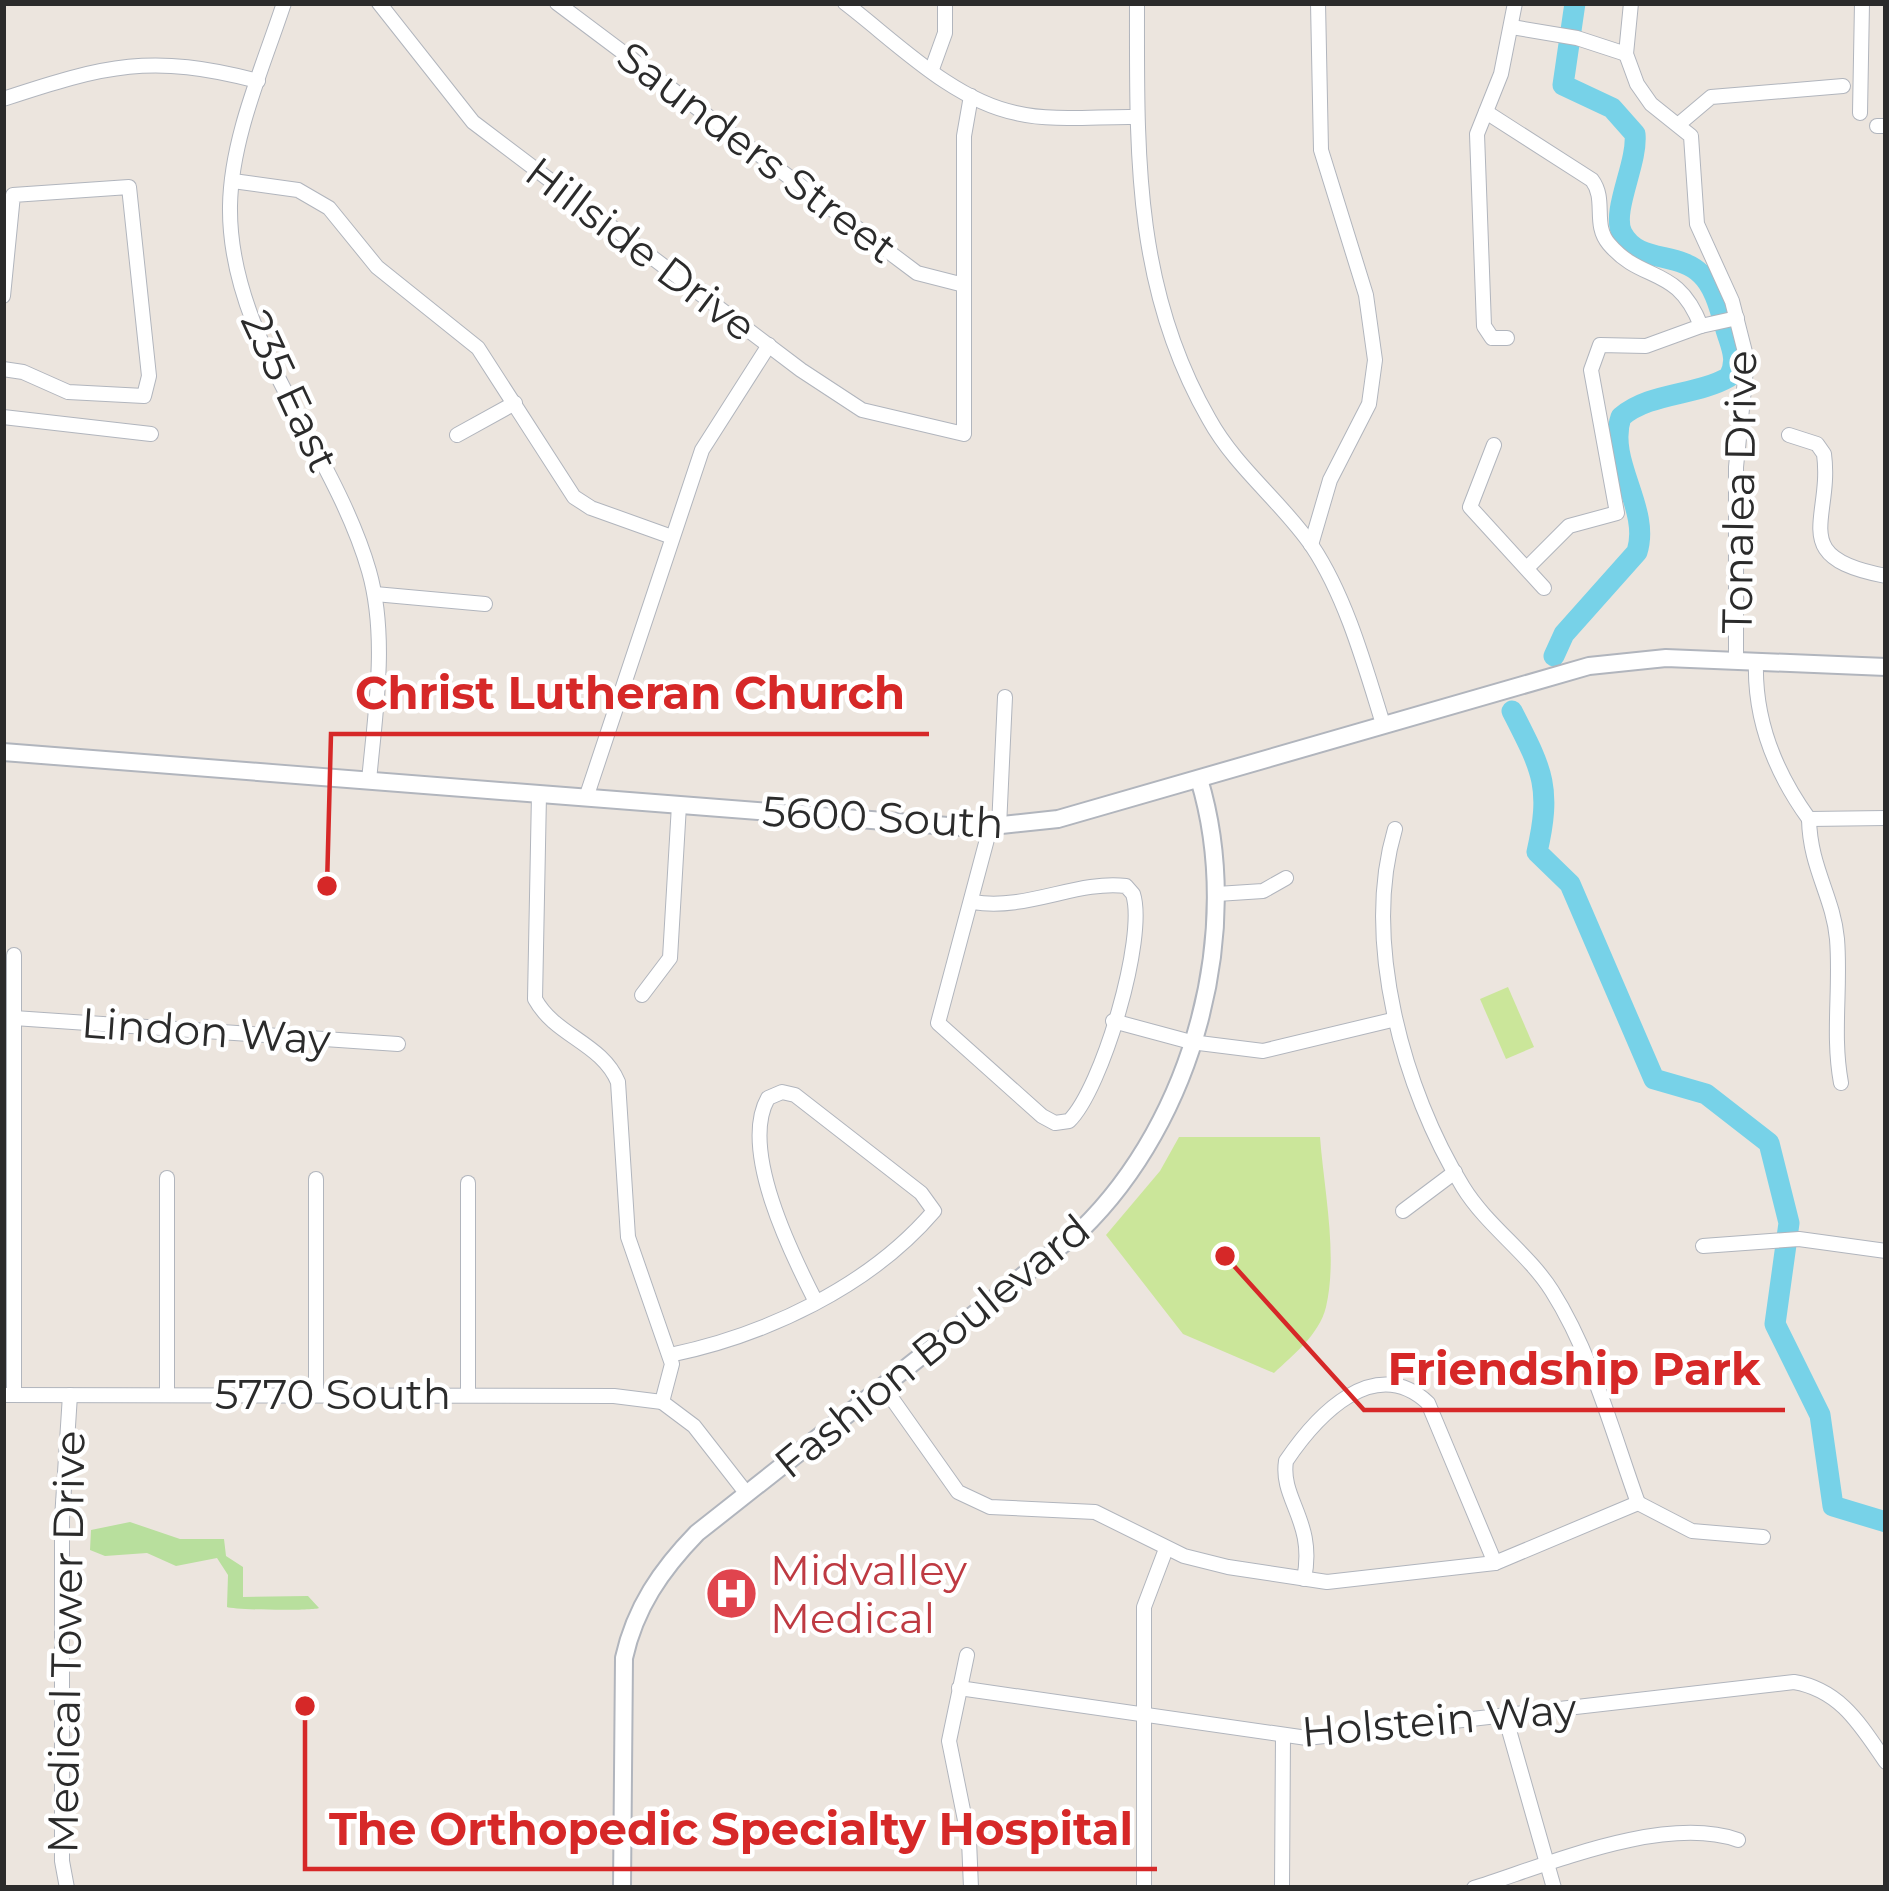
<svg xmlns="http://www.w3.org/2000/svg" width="1889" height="1891" font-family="Montserrat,sans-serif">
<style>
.grass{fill:#b8df9d}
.pitch{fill:#cbe69a}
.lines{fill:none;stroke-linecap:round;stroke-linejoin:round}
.river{stroke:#77d2e8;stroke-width:21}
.minor-casing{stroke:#b1b5bd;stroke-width:16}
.tertiary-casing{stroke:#b1b5bd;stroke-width:20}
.minor{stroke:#fff;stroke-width:14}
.tertiary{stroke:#fff;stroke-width:16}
.labels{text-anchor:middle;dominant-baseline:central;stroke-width:9;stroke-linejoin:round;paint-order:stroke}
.street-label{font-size:42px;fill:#2b2b2b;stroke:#fff}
.health-label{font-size:42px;fill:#be3a42;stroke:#fff;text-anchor:start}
.leader{fill:none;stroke:#d62828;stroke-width:4.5}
.callout-dot{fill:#d62828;stroke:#fff;stroke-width:4.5}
.callout-label{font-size:45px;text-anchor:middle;font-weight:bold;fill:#d62828;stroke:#fff;stroke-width:9;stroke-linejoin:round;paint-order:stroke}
</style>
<rect width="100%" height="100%" fill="#ece5de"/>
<path class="grass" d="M130,1522L180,1539H224L226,1556L243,1567V1597L308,1596L319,1608C313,1611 234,1610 227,1607L228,1575L217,1558L176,1566L147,1553L105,1556L90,1550L91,1530Z"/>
<g class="pitch">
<polygon points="1508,987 1534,1047 1506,1059 1480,999"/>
<path d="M1179,1137H1320C1324,1190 1338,1255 1326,1307C1319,1335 1293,1355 1274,1373L1183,1334L1106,1235L1160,1171Z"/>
</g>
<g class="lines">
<g class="river">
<path d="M1554,656L1564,634L1637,552C1651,508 1606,462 1621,417C1650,392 1696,396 1729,377C1738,361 1732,349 1727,333C1721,314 1716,288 1701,274C1678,251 1638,264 1622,233C1611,211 1638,163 1635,134L1612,108L1563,85L1575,3"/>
<path d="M1512,711C1542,770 1552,786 1537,852L1570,884L1654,1079L1706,1094L1769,1143L1789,1223L1775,1324L1820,1415L1833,1506L1886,1522"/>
</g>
<defs>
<g id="minor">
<path d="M284,3C263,67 231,138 230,206C228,338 334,449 369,571C388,638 375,713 369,781"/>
<polyline points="379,3 473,122 801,370 862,410 964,434 964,136 971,96"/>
<polyline points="557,3 917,273 964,285"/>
<path d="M845,3C895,41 952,100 1016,113C1054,122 1098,116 1137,117"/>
<path d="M1137,3C1137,150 1133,287 1209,419C1236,468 1281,501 1312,546C1346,597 1365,666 1383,724"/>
<polyline points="1631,3 1626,54 1637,84 1651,104 1691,136 1697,224 1732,301 1747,360 1736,467 1736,660"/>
<polyline points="1512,27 1577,38 1626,54"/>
<polyline points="932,69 945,33 945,3"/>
<path d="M3,99C106,65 151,53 258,81"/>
<path d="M1486,112L1592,180C1607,200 1592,224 1609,244C1643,284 1677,264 1701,326L1646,346L1600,345L1591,370L1617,513L1569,526L1529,566"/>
<polyline points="1860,113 1862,3"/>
<polyline points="1679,124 1711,97 1843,86"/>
<polyline points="1877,126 1886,126"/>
<polyline points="233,181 298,190 329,208 377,267 478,348 574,497 591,508 672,537"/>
<polyline points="3,296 13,195 129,187 149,376 144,396 68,392 23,372 3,369"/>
<polyline points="1701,326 1737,318"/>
<polyline points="1507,338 1492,338 1484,326 1477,134 1501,74 1515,3"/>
<polyline points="3,417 151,434"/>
<polyline points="457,435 515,403"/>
<path d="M1789,435L1817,444L1824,454C1833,520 1785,557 1886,576"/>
<polyline points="1494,445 1470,507 1544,588"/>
<polyline points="1311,545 1330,480 1369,404 1375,360 1366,295 1321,150 1318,3"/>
<polyline points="375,594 485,604"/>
<path d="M1756,661C1754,719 1775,772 1809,819"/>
<path d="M539,794L535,999C555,1036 602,1043 618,1082L628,1237L672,1364L662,1402L694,1426L747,1494"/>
<polyline points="586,798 702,450 769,345"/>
<path d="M1809,819C1810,868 1833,896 1837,939C1841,988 1832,1034 1841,1083"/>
<polyline points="1809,819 1886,818"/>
<polyline points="999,827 1005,697"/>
<path d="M1395,829C1362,940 1403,1090 1463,1187C1487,1226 1528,1253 1552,1291C1592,1354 1613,1434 1638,1503"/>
<polyline points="1217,894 1263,891 1286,878"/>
<path d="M973,902C1027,911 1077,880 1126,886L1133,894C1147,937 1102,1089 1069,1121L1055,1123L1042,1116L938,1023L990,828"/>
<polyline points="14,955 14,1395"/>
<polyline points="642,995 670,958 679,805"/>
<polyline points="14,1018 398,1044"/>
<polyline points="1113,1021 1191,1042 1263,1051 1392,1020"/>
<polyline points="167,1178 167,1394"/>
<polyline points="468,1183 468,1394"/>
<polyline points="1403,1211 1455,1172"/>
<polyline points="1703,1246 1799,1239 1886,1251"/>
<path d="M670,1355C766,1335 869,1287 934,1211L921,1193L795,1095L782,1092L768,1098C739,1149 792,1255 816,1302"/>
<polyline points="883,1386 958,1492 990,1507 1095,1512 1184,1556 1228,1567 1327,1582 1495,1563 1638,1503"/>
<polyline points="316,1394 316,1179"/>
<polyline points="3,1395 614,1396 662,1402"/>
<polyline points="1638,1503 1692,1531 1763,1537"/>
<path d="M1304,1579C1316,1521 1280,1500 1286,1461C1317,1415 1375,1353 1428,1403L1495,1563"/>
<polyline points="967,1655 949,1741 969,1840 971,1888"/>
<path d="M959,1688L1307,1738L1794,1682C1841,1690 1861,1726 1886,1762"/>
<polyline points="1505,1716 1554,1888"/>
<polyline points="67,1888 62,1861 62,1519 70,1395"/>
<polyline points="1144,1888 1144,1607 1166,1549"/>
<polyline points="1282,1888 1283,1735"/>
<path d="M1474,1888C1547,1865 1664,1814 1738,1840"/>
</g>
<g id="tertiary">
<polyline points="3,752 974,828 1058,819 1589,666 1666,658 1886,667"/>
<path d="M622,1888L624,1658C635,1608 661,1570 697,1533L1081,1230C1194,1120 1245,930 1199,779"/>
</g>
</defs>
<use href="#minor" class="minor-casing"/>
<use href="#tertiary" class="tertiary-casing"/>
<use href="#minor" class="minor"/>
<use href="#tertiary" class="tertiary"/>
</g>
<defs>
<symbol id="hospital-disc" viewBox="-11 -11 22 22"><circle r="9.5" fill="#e0444e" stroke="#fff"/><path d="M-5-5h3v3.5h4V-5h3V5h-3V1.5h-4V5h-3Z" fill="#fff"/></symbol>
</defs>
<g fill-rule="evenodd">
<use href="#hospital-disc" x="702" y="1564" width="59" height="59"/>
</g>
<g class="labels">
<g class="street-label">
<text transform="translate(757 152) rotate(37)">Saunders Street</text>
<text transform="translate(641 249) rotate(37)">Hillside Drive</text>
<text transform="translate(290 391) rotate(65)">235 East</text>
<text transform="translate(1739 492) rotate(-89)">Tonalea Drive</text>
<text transform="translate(883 817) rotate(3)">5600 South</text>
<text transform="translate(206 1031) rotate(4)">Lindon Way</text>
<text transform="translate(932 1346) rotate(-39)">Fashion Boulevard</text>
<text x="333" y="1394">5770 South</text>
<text transform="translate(66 1642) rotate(-89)">Medical Tower Drive</text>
<text transform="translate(1439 1720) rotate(-5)">Holstein Way</text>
</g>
<g class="health-label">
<text x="770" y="1570">Midvalley<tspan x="770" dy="48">Medical</tspan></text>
</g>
</g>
<path class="leader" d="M327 886L331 734H929M1225 1256L1364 1410H1785M305 1706L305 1869H1157"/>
<g class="callout-dot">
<circle cx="327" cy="886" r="12"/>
<circle cx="1225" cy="1256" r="12"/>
<circle cx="305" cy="1706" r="12"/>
</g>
<g class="callout-label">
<text x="630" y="709">Christ Lutheran Church</text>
<text x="1574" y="1385">Friendship Park</text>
<text x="731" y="1845">The Orthopedic Specialty Hospital</text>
</g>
<rect width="1889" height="1891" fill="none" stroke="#2b2b2b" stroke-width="12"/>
</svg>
